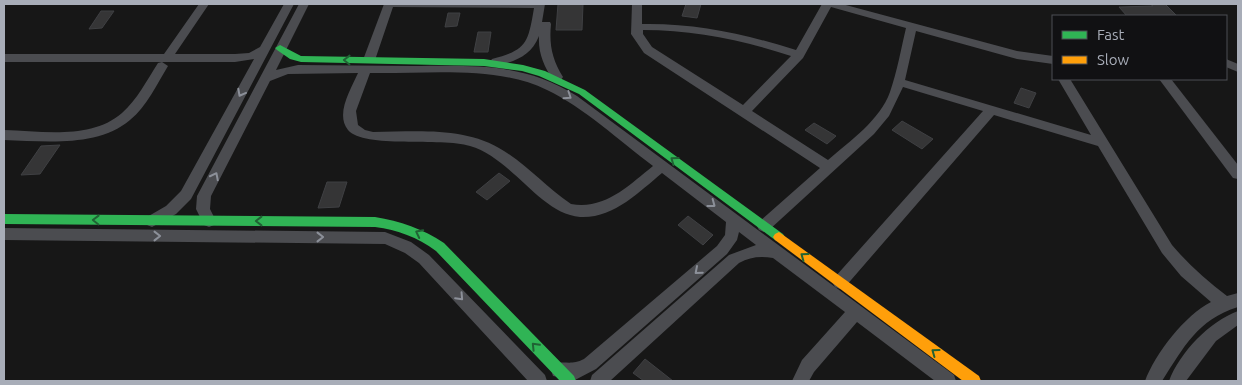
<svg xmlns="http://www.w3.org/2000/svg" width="1242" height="385" font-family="Ubuntu,sans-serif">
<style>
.building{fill:#353536;stroke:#3f4043}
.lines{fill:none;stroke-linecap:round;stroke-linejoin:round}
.street{fill:#4b4c50;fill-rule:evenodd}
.fast{fill:#30b455;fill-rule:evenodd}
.slow{fill:#ff9f0a;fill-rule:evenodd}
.oneway{stroke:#206234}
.oneway2{stroke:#8c9099}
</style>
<rect width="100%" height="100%" fill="#171717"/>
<g class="building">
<polygon points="558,4 583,4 582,30 556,30"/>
<polygon points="686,4 701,4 697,18 682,16"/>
<polygon points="1150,4 1165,4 1177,16 1127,16 1119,7 1153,6"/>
<polygon points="101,11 114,11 102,28 89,29"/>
<polygon points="448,13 460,13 457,26 445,27"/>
<polygon points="478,32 491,32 488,52 474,52"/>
<polygon points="1021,88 1036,93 1029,108 1014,103"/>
<polygon points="902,121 933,139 922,149 892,130"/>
<polygon points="814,123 836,136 827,144 805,130"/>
<polygon points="60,145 40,174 21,175 41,146"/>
<polygon points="499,173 510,181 487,200 476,192"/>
<polygon points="327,182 347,182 339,207 318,208"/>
<polygon points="688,216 713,235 703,245 678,225"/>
<polygon points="645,359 673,381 644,381 633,373"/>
</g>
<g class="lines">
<g class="street">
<polygon points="199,4 209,4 175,54 235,54 249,53 260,47 284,4 294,4 191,199 176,214 152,227 147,225 145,221 147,217 166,206 181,191 254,59 235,62 4,62 4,54 164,54"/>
<path d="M299,4H309L276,70L298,65C336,65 374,66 412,66C474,66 522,62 577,96L954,375L956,381H935L857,322L814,372L809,381H792L802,360L845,312L773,258C760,256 750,257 739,263L610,381H590L592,375L729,255L756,245L739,232L737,240L727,254L596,369L575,380L553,376L551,370L553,364C565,360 570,366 584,359L717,246L725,235L726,222L662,173C639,192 613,219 580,217C540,214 512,158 470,146C441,137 364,149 348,130C335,114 351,89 358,73L288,74L270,81L211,196L210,209L216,221L214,225L209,227L204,225L196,209L197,196ZM370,73C426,74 496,65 547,90C582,106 621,142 653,166C628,186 605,210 571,204C547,188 528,166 504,151C465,126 417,132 373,132L365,130L358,125L356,111Z"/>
<path d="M384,4H545L542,22H550L551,24C549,45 552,59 563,77L561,80H553C544,66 538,53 539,36C531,56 516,61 496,66L490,62L492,59C527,50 528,43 534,8L393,7L375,60L373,63H365L363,60Z"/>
<path d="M632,4H642V24C696,23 745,34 796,50L822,4H842L1017,51L1053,56V64L1017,59L916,31L905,80L1091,135L1058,79H1070L1172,245C1188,264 1207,281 1227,296L1238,293V307C1197,320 1184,347 1162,381H1145C1155,354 1185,315 1211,302L1181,276L1162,253L1098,146L994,115L845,287L840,289L835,287L832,282L835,277L983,111L903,87L889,116L874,134L769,230L764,232L759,230L757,226L759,222L820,168L644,53L631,34ZM831,7L906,28C901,49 897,72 890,92C880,120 850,141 828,160L752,111L803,58ZM643,30C694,30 742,40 791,56L743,105L652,47L643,34Z"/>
<polygon points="1226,59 1238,64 1238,72 1226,67"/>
<path d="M162,62L168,66C157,84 147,106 130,120C97,148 44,141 4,140V130C42,131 91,140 122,113C137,100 147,80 158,63Z"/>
<polygon points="1159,79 1171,79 1238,165 1238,179 1233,178"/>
<polygon points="4,228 385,232 411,242 429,255 545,375 547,381 528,381 419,263 405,253 385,244 4,240"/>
<path d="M1238,311V325L1216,341L1186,381H1169C1180,352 1209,322 1238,311Z"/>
</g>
<g class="fast">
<polygon points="280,45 301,56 484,59 523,65 545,71 585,90 783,234 785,237 783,240 779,242 775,240 579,94 539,76 522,71 484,66 301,62 290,59 277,50 275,48"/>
<path d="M4,214L375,217C400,221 423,229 444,243L574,376L576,381H560L436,251C417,237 398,230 375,227L4,224Z"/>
</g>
<polygon class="slow" points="779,232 979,376 981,381 963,381 775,240 773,237 775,234"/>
</g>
<defs><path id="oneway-chevron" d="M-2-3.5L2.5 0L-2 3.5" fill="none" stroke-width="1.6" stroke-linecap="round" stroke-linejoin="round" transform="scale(1.25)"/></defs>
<g class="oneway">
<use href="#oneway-chevron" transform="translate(347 60) rotate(-179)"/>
<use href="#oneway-chevron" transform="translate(674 160) rotate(-144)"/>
<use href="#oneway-chevron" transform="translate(96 220) rotate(-179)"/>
<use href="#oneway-chevron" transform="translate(259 221) rotate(-180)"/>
<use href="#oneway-chevron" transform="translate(419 233) rotate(-153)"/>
<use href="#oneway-chevron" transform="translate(804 256) rotate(-144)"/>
<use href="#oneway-chevron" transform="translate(535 346) rotate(-134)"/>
<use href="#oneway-chevron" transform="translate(935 352) rotate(-144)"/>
</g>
<g class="oneway2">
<use href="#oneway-chevron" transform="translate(241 93) rotate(118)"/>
<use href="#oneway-chevron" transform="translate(568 96) rotate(34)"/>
<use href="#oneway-chevron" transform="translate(215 176) rotate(-63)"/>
<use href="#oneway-chevron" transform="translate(712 204) rotate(37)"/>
<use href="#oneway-chevron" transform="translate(157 236)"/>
<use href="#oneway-chevron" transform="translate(320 237)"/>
<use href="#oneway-chevron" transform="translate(698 271) rotate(139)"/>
<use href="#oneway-chevron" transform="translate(460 297) rotate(47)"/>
</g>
<rect width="1242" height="385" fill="none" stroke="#a8adb8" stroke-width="10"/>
<rect x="1052" y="15" width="175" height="65" fill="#111113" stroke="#4d4f55"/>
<rect x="1062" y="31" width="25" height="8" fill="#30b455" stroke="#4d4f55"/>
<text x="1097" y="40" font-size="15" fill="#a8adb8">Fast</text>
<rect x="1062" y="56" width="25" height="8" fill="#ff9f0a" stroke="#4d4f55"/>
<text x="1097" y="65" font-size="15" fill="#a8adb8">Slow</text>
</svg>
